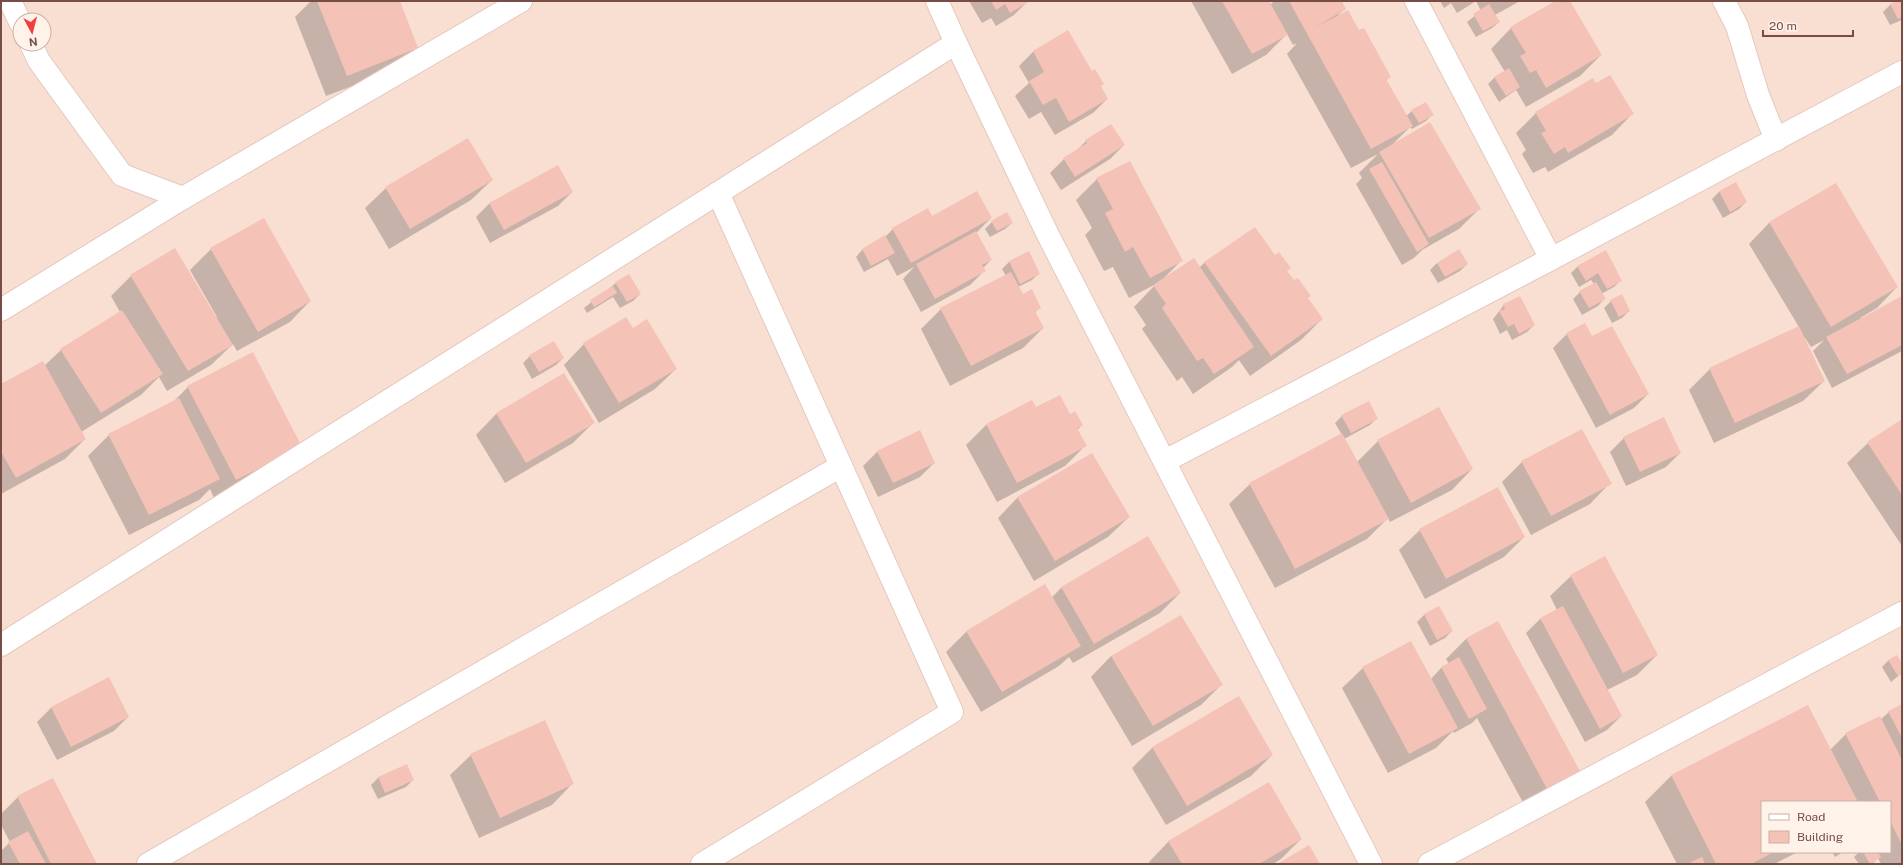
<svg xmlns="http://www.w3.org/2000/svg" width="1903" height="865" font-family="'Public Sans',sans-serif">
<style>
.residential{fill:#f8dfd2;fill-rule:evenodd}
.shadow{fill:#0003}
.building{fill:#f5c2b7}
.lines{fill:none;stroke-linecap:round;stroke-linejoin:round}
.minor-casing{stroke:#e5c8bf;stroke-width:24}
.minor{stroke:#fff;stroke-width:22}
</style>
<rect width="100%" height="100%" fill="#feece1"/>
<path class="residential" d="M1,1H1902V864H1ZM20,20H44V44H20ZM1762,802H1890V852H1762Z"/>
<g class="shadow">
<polygon points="311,1 399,1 417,48 397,69 326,96 295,17"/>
<polygon points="969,1 1028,1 1014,15 996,26 991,18 982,23"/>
<polygon points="1191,1 1267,1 1270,5 1274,1 1342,1 1345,9 1338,15 1359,32 1390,77 1386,80 1406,116 1412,111 1432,115 1426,121 1412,129 1410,127 1394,143 1480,208 1459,229 1422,250 1414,258 1402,265 1356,184 1362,178 1359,173 1378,154 1351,168 1287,54 1297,43 1293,45 1287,34 1266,55 1232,74"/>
<polygon points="1440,1 1520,1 1495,15 1499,22 1492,28 1476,37 1467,22 1481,11 1476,1 1457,13 1451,3 1444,8"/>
<polygon points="1557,1 1568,1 1601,55 1580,76 1526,107 1516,90 1499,102 1488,84 1495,77 1505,72 1491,49 1511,28"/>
<polygon points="1898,1 1902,1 1902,20 1890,25 1883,12 1890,5"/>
<polygon points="1068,32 1107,99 1093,113 1055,135 1041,112 1029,119 1015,96 1029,83 1019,66 1033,52"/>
<polygon points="1596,85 1632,114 1612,135 1548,172 1545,167 1533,173 1522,154 1526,150 1516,133 1536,113"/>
<polygon points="1086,141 1124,145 1110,159 1061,190 1050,173 1064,159 1076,151"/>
<polygon points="1129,162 1182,260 1164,278 1199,268 1205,262 1286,271 1322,319 1301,340 1250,376 1239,360 1232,367 1193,394 1182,377 1177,381 1142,329 1146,325 1134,307 1156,284 1129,298 1113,267 1104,271 1085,235 1092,228 1076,200 1097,179"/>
<polygon points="492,180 471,200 389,249 365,208 386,188"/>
<polygon points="1736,183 1746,202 1739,209 1723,218 1712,199 1719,192"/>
<polygon points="1835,184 1897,287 1877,308 1860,318 1861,319 1902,297 1902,351 1832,388 1813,351 1824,340 1811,347 1805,338 1804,338 1824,381 1803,401 1714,443 1689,390 1710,369 1799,327 1749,244 1769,223"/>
<polygon points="572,192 558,206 490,243 476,217 490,203"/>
<polygon points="932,217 991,218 976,233 991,260 983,268 984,271 970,285 921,312 903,279 914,267 897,276 888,259 864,272 856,257 862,250 885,237 893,229"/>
<polygon points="992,222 1012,223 1005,229 990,237 985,229"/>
<polygon points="211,249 310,301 290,322 237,351 233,344 211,365 167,391 159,377 141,395 81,432 85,439 65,459 1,494 1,386 44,366 61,350 120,312 111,296 131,276 215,318 217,317 190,270"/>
<polygon points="1028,253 1039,273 1032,280 1018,287 1022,295 1040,308 1035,312 1043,328 1023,348 950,386 921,329 941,309 1006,276 1002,269 1009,262"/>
<polygon points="1437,263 1467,264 1460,271 1438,283 1430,270"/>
<polygon points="1578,266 1621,280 1614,287 1601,294 1604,299 1598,306 1582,315 1573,299 1580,292 1594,284 1591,280 1579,287 1571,273"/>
<polygon points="616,283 640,294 633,301 620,308 613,297 587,313 584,308"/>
<polygon points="1611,301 1629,311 1622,318 1612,323 1604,308"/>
<polygon points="1504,305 1534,325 1527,332 1512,340 1507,330 1500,334 1493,319"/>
<polygon points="632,330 676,369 655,389 599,423 564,365 584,344"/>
<polygon points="1567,334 1592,337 1648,394 1634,408 1596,428 1553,348"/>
<polygon points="530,356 563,358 556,365 532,379 523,363"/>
<polygon points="564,374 593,423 573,443 505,483 476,435 496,414"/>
<polygon points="188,387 301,447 215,500 210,489 199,500 129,535 88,456 109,435 171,404"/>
<polygon points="1036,409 1069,415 1082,425 1077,430 1085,446 1065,466 997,502 966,445 986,425"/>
<polygon points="1342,416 1377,418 1370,425 1344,439 1357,462 1378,441 1472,469 1452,490 1390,522 1388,518 1367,539 1275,588 1229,504 1250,484 1342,435 1335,423"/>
<polygon points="1902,420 1902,546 1847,463 1868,443"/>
<polygon points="919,432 934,463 920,477 878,497 863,466 877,452"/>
<polygon points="1624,438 1680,453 1666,467 1626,486 1610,452"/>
<polygon points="1522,462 1610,483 1590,504 1531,535 1502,482"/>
<polygon points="1018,497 1129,517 1108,537 1034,581 998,518"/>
<polygon points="1420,530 1524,537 1504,557 1425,599 1399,550"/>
<polygon points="1147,538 1180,593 1160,613 1073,663 1069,657 1059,666 981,712 946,652 966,632 1044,586 1051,598 1061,588"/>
<polygon points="1571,576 1657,655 1637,675 1607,690 1621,716 1607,730 1585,742 1526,633 1540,619 1557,610 1550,596"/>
<polygon points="1439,608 1452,631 1445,638 1430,646 1417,622 1424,615"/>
<polygon points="1498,622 1578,771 1558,792 1526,808 1477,718 1472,723 1454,733 1453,731 1436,748 1388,773 1342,688 1363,668 1431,679 1441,668 1449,664 1446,659 1466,639"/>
<polygon points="1111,656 1221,685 1201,705 1132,746 1091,677"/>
<polygon points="1889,660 1902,664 1902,673 1891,682 1882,667"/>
<polygon points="108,678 128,717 114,731 57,760 37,722 51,708"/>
<polygon points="1238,698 1272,755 1251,776 1166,825 1132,768 1152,748"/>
<polygon points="1902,705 1902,864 1881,864 1878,858 1872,864 1859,864 1854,857 1859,852 1890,852 1890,802 1762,802 1762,852 1798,852 1774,864 1677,864 1645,802 1671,776 1808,707 1830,750 1846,734 1879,717 1880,720 1889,712"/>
<polygon points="471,755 572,784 552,805 479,838 450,775"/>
<polygon points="406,765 413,780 406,787 378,799 371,785 378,778"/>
<polygon points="52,780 96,864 1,864 1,851 10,842 1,825 1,814 18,797"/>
<polygon points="1301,839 1281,859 1273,864 1150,864 1149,862 1169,841"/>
<polygon points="1832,852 1843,852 1835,857"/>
</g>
<g class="building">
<polygon points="317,1 400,1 418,48 347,76"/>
<polygon points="991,1 1030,1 1010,13 1005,4 996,10"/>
<polygon points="1222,1 1269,1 1288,35 1252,54"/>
<polygon points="1289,1 1341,1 1346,9 1314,28 1348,10 1359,30 1364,28 1391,77 1386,79 1413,126 1371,149"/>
<polygon points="1555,1 1570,1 1602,55 1546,88 1536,70 1530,73 1520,56 1526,53 1510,27"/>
<polygon points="1896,1 1902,1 1902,17 1898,19 1890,4"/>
<polygon points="1489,4 1500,22 1483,31 1473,14"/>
<polygon points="1068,30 1092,71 1095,69 1104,84 1101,86 1108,99 1069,122 1056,98 1043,105 1029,81 1044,72 1033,51"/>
<polygon points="1509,68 1520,87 1506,96 1494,77"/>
<polygon points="1610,75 1634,114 1568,153 1565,147 1554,154 1541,133 1546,131 1535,112 1593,78 1596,83"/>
<polygon points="1426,102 1434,115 1419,123 1411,110"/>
<polygon points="1430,122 1481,209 1429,238 1379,152"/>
<polygon points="1111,124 1125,145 1075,177 1063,158 1087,143 1085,140"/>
<polygon points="468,138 493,180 410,229 385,187"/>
<polygon points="1130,161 1183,261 1150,278 1133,247 1125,252 1105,213 1113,209 1096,178"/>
<polygon points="1382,162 1429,244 1417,252 1369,169"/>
<polygon points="558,165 573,192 504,230 489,203"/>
<polygon points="1736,182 1747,202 1730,212 1719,191"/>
<polygon points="1836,183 1898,287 1831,327 1769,222"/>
<polygon points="977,191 992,218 911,263 892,228 928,208 932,216"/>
<polygon points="1007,212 1013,223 997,231 991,221"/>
<polygon points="264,218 311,301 258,332 210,248"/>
<polygon points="1255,227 1275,255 1279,252 1291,268 1287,271 1294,280 1298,278 1311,296 1308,298 1323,319 1271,356 1204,262"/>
<polygon points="976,231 992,260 982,265 986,271 935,299 916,264"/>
<polygon points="885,235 895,253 871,266 862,249"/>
<polygon points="175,248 233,345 188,371 130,275"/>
<polygon points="1459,249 1468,264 1445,277 1437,263"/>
<polygon points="1606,250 1622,281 1607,289 1598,273 1586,281 1577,266"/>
<polygon points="1029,251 1040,274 1020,284 1009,261"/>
<polygon points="1194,258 1254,347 1214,374 1203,358 1197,361 1162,308 1166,304 1153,285"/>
<polygon points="1011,272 1023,294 1032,289 1041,308 1035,311 1044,328 971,366 940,308"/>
<polygon points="629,274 641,294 627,302 615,282"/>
<polygon points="1596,282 1606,299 1589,308 1579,291"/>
<polygon points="613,286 617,293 594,307 590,300"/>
<polygon points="1622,294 1630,311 1619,317 1610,300"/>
<polygon points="1520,296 1535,325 1519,334 1514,324 1508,327 1499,311 1505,309 1503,304"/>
<polygon points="1902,296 1902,345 1847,374 1826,337"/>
<polygon points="122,310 163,374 101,413 60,349"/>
<polygon points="626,317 633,328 647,319 677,369 619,403 583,343"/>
<polygon points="1585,323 1592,336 1612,326 1649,394 1610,415 1566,333"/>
<polygon points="1799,326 1825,381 1735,423 1709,368"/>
<polygon points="554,341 564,358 539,372 529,355"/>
<polygon points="253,352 302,447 236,480 187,386"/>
<polygon points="43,361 86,439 16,478 1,452 1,384"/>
<polygon points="564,373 595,423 526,463 496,413"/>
<polygon points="1060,395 1070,414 1075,411 1083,425 1077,428 1087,446 1017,483 986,424 1032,400 1036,407"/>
<polygon points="179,398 220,479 149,515 108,434"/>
<polygon points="1369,401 1378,419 1351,433 1341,415"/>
<polygon points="1439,407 1473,469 1411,503 1377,440"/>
<polygon points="1664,417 1681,453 1640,472 1623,437"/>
<polygon points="1902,419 1902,495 1867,442"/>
<polygon points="1582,429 1612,484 1551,516 1521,461"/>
<polygon points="920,430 935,463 893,483 877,451"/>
<polygon points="1342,433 1389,519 1295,569 1249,483"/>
<polygon points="1092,453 1130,517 1055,561 1017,497"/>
<polygon points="1498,487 1525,537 1446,579 1419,529"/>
<polygon points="1148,536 1181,593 1094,644 1061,587"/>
<polygon points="1605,556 1658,655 1623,673 1570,575"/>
<polygon points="1045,584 1081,646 1002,692 966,631"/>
<polygon points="1439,606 1453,631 1437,640 1424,614"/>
<polygon points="1563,606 1622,716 1600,729 1540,618"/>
<polygon points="1181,615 1223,685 1153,726 1111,656"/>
<polygon points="1498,621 1580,771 1547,789 1466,638"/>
<polygon points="1411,641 1458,728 1409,754 1362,667"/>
<polygon points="1897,655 1902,663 1902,673 1898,676 1888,660"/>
<polygon points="1459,657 1487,709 1469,719 1441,667"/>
<polygon points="109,677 129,717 71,747 51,707"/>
<polygon points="1239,696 1273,755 1187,806 1152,747"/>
<polygon points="1902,704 1902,738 1888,711"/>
<polygon points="1808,705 1858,802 1762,802 1762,852 1774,852 1751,864 1716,864 1671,775"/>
<polygon points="1880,716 1902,760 1902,845 1890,821 1890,802 1880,802 1845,733"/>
<polygon points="545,720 574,784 500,818 470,754"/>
<polygon points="407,764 414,780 385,793 378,777"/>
<polygon points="53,778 97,864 51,864 17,796"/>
<polygon points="1269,782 1302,839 1259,864 1182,864 1168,841"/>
<polygon points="28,831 46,864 20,864 8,842"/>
<polygon points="1309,845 1320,864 1277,864"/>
<polygon points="1863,852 1878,852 1881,857 1870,864"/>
<polygon points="1702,857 1705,864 1687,864"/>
</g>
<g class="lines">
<defs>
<g id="minor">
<polyline points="10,1 20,22"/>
<polyline points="937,1 956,43 1048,235 1371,864"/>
<polyline points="1416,1 1551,259"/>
<polyline points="1724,1 1737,26 1758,95 1776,140"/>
<polyline points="31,44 39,61 122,175 183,198 521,1"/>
<polyline points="1,310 183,198"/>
<polyline points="1165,461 1551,259 1902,72"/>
<polyline points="1,645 956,43"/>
<polyline points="148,864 841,466"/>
<polyline points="702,864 952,712 718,193"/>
<polyline points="1429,864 1902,613"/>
</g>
</defs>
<use href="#minor" class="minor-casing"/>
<use href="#minor" class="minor"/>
</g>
<rect width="1903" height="865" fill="none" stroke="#774d46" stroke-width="4"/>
<rect x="1761" y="801" width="130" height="52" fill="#fff2e9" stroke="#c9b0a8"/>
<rect x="1769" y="814" width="20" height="6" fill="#ffffff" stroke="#c9b0a8"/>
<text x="1797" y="821" font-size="12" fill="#774d46">Road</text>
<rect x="1769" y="831" width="20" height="12" fill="#f5c2b7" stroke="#c9b0a8"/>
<text x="1797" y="841" font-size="12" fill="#774d46">Building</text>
<g transform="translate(32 32) rotate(173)"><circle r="19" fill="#fff2e9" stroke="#c9b0a8"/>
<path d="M0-3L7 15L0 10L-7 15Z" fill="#f23d3c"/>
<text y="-6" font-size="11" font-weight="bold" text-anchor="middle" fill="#774d46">N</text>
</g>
<path d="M1763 30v6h90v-6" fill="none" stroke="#774d46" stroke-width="2"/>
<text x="1769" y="30" font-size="12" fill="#774d46" stroke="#fff2e9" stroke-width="3" paint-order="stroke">20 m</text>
</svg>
